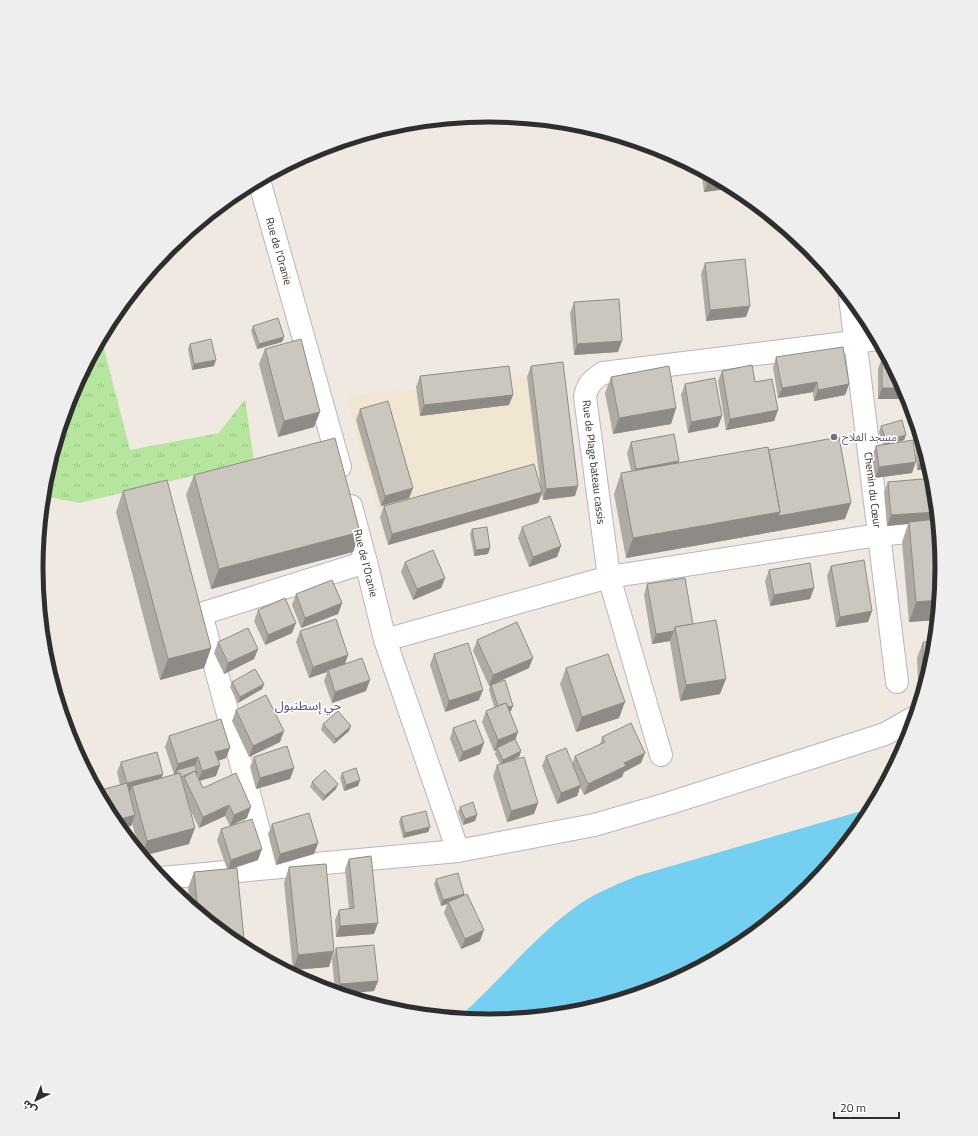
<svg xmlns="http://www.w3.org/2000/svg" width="978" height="1136" font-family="'Titillium Web','Noto Sans Arabic',sans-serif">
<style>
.education{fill:#f0e6d1}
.grass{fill:url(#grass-tufts)}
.water{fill:#75cff0}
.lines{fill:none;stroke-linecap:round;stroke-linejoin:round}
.minor-casing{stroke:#b4b7c1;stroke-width:24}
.tertiary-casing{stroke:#b4b7c1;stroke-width:24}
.minor{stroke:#fff;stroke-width:22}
.tertiary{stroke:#fff;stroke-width:22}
.wall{fill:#afaba4}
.shaded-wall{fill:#8e8b86}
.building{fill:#cbc7bf;stroke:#8e8b86}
.worship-dot{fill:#6b7280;stroke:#fff;stroke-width:1.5}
.labels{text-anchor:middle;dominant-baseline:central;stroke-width:3.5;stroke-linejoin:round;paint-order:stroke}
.street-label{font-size:11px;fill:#2e2e2e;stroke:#fff}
.worship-label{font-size:11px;fill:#5b616d;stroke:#fff;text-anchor:start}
.quarter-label{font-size:13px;fill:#4d5680;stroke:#fff}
.rim{fill:none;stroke:#2e2e2e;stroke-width:5}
</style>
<defs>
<pattern id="grass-tufts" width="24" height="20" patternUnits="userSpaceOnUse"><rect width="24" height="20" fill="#b6e59e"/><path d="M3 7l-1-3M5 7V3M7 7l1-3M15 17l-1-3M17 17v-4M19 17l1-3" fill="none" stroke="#9dc588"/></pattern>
</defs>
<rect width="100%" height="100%" fill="#efe9e1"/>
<polygon class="education" points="559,373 575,496 388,545 346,397"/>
<polygon class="grass" points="101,337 130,450 219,433 245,399 254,461 80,503 43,496 45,479 71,394"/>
<path class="water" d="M872,808L866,820L809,888L740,945L662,987L577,1012L489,1021L458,1018C498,983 531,940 574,908C593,894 615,885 637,876Z"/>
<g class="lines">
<defs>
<g id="minor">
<polyline points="850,297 897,682"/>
<polyline points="201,614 366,562"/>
<polyline points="203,621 269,868"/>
<polyline points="385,640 458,851"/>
<polyline points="661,755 609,577 878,535 938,529"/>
<polyline points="161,878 458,851 594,825 670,803 885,734 915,717"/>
</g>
<g id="tertiary">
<polyline points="259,180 340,467"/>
<path d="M351,506L366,562L385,640L609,577L585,397C587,385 592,380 603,373L878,339"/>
</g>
</defs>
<use href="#minor" class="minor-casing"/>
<use href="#tertiary" class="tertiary-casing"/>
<use href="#minor" class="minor"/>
<use href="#tertiary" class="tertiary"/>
</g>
<g class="wall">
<polygon points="701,170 735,188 704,192"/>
<polygon points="705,263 746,317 706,321 701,274"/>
<polygon points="574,302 618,352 574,355 570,313"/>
<polygon points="253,326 284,337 282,342 257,349 251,331"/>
<polygon points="190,344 214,366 192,370 188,349"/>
<polygon points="265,349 314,427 278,437 259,364"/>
<polygon points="776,357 849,384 845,395 814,401 813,392 778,398 773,368"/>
<polygon points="882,358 908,395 909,399 878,399 878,369"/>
<polygon points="531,366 575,496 543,500 542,494 538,503 388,545 380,517 384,506 541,489 527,377"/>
<polygon points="722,371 778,410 774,421 726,430 718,381"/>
<polygon points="420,376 513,395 509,405 420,416 416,387"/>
<polygon points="611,377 676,408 671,424 613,434 605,393"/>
<polygon points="685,384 718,427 688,433 681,395"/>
<polygon points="360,409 413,488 409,498 381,506 356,420"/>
<polygon points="881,426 906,435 904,440 894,443 912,473 875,478 872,456 876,446 883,445 879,432"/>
<polygon points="919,432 930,469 917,470 915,442"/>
<polygon points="631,442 678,463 769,450 845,519 626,558 614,494 621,473 631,471 627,453"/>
<polygon points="194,475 360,532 353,552 211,589 186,495"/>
<polygon points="888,482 942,568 937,620 909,622 902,542 908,524 887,526 884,492"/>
<polygon points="123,491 211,648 204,668 160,680 116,512"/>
<polygon points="522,527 561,546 557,557 529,567 518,538"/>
<polygon points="472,529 490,548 488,554 474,556 470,534"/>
<polygon points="405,562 445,578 441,588 413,600 401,572"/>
<polygon points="831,566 872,611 868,622 836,627 827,576"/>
<polygon points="769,570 814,588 810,599 770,606 765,581"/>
<polygon points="647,584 693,624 720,694 680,701 670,642 670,641 652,644 644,595"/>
<polygon points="296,594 342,603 338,614 301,628 292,605"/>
<polygon points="258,610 292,633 265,645 254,621"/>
<polygon points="300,631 348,655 345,664 366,691 332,703 324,681 327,672 309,678 296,642"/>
<polygon points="477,640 529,668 495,683 511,711 510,711 518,732 515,740 521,751 519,757 507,762 538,803 534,814 507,822 493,776 497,765 500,764 495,754 496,750 494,751 482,722 486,711 494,707 489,690 490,685 489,686 473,651"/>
<polygon points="218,642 258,649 254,659 224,674 214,653"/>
<polygon points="923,642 933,657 925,683 918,683 917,658"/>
<polygon points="434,654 479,700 445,712 430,665"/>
<polygon points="566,668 619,718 576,732 560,684"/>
<polygon points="232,682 264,684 262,689 238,703 230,687"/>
<polygon points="236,710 280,742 249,757 232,721"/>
<polygon points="323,724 349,731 334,744 321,730"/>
<polygon points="453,728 480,754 459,762 450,739"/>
<polygon points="169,736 226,758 218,761 216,776 200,781 203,788 247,818 230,826 225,816 199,828 189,807 189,844 142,856 140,854 132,823 131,826 120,829 112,819 120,785 117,772 121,762 161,778 175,775 175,774 174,774 165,747"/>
<polygon points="602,737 641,763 624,772 622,777 584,795 580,787 577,796 557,804 542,766 546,756 572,764 575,756 600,745"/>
<polygon points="254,757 294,768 290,779 256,789 250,767"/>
<polygon points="342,773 360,780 358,786 344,791 340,778"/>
<polygon points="312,782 336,789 323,801 310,787"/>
<polygon points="460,807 477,815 475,821 463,825 458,812"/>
<polygon points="401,817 430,827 428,832 403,838 399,822"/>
<polygon points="272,824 318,843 314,854 276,865 268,834"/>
<polygon points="221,829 258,860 233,868 237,945 190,905 188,888 194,872 227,869 217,840"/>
<polygon points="349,859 374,934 336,937 335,920 339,910 349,909 345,869"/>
<polygon points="289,867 329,967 293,970 284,883"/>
<polygon points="436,879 464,894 480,941 461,949 444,913 447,904 441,906 434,884"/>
<polygon points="336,948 378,981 374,991 341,994 335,992 332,959"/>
</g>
<g class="shaded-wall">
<polygon points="720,180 735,188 704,192 708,182"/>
<polygon points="750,306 746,317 706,321 710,310"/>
<polygon points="284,337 282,342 257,349 259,344"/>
<polygon points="622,341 618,352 574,355 577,344"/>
<polygon points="216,360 214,366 192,370 194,364"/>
<polygon points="817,382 813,392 778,398 782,388"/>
<polygon points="849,384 845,395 814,401 818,390"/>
<polygon points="882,388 904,388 908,395 909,399 878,399"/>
<polygon points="513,395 509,405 420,416 424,405"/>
<polygon points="676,408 671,424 613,434 619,418"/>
<polygon points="778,410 774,421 726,430 730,419"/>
<polygon points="320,412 314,427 278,437 284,421"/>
<polygon points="722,416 718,427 688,433 691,422"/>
<polygon points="906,435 904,440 884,446 886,441"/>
<polygon points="921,459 927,459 930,469 917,470"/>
<polygon points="679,461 675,472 632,480 636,469"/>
<polygon points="916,462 912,473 875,478 879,467"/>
<polygon points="578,486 575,496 543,500 546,489"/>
<polygon points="413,488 409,498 381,506 385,496"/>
<polygon points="542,492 538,503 388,545 392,534"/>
<polygon points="851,503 845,519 626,558 633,538 780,512"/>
<polygon points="936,512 937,522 909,522 908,524 887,526 891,515"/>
<polygon points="360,532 353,552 211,589 219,569"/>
<polygon points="561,546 557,557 529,567 533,557"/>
<polygon points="490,548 488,554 474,556 476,550"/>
<polygon points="445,578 441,588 413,600 417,589"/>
<polygon points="814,588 810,599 770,606 774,595"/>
<polygon points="939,600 937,620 909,622 916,602"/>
<polygon points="342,603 338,614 301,628 305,618"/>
<polygon points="872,611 868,622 836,627 840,617"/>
<polygon points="296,623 292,633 265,645 268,635"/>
<polygon points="674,631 670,641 652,644 656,634"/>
<polygon points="211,648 204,668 160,680 168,659"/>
<polygon points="258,649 254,659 224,674 228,663"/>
<polygon points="348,655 344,666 328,670 327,672 309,678 313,667"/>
<polygon points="533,658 529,668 489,686 493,675"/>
<polygon points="923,667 930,667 925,683 918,683"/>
<polygon points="726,679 720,694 680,701 686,685"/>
<polygon points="370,680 366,691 332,703 335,692"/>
<polygon points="264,684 262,689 238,703 240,697"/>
<polygon points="483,690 479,700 445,712 449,701"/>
<polygon points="625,702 619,718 576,732 582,717"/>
<polygon points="513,706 511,711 497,716 499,710"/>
<polygon points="351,726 349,731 334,744 336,739"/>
<polygon points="284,731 280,742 249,757 253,746"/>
<polygon points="518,732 514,743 497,748 496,750 494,751 498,740"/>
<polygon points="484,743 480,754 459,762 463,752"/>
<polygon points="230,748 226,758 212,763 215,752"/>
<polygon points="521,751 519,757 501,765 503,760"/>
<polygon points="645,753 641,763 624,772 622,777 584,795 588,784 624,763"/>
<polygon points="198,757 194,768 177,770 175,774 174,774 178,764"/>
<polygon points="220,765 216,776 198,781 202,771"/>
<polygon points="294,768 290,779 256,789 260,778"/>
<polygon points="163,774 159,784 132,786 130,792 123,794 127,783"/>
<polygon points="360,780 358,786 344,791 346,785"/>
<polygon points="338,784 336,789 323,801 325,796"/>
<polygon points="581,785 577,796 557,804 561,793"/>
<polygon points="538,803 534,814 507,822 511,811"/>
<polygon points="229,805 225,816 199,828 203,817"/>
<polygon points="251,807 247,818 230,826 234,815"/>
<polygon points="135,815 131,826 120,829 114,821"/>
<polygon points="477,815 475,821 463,825 465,819"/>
<polygon points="430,827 428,832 403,838 405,833"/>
<polygon points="195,828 189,844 142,856 142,855 147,841"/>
<polygon points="318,843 314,854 276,865 280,854"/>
<polygon points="262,849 258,860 228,870 231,860"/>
<polygon points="464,894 462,900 448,902 447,904 441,906 443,900"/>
<polygon points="378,923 374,934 336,937 340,926"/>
<polygon points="484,930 480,941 461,949 465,939"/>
<polygon points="334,951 329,967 293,970 298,955"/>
<polygon points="378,981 374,991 341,994 336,993 340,984"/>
</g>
<g class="building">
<polygon points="707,173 720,180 708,182"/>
<polygon points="745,259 750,306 710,310 705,263"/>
<polygon points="619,299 622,341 577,344 574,302"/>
<polygon points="278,318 284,337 259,344 253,326"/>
<polygon points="211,339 216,360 194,364 190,344"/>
<polygon points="301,339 320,412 284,421 265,349"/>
<polygon points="843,347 849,384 818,390 817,382 782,388 776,357"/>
<polygon points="882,358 888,358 904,388 882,388"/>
<polygon points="563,362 578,486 546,489 531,366"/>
<polygon points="752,365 755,382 772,379 778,410 730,419 722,371"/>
<polygon points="509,366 513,395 424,405 420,376"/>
<polygon points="669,366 676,408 619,418 611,377"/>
<polygon points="715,378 722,416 691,422 685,384"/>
<polygon points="388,401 413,488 385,496 360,409"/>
<polygon points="902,420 906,435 886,441 881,426"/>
<polygon points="674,434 679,461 636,469 631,442"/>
<polygon points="920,434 927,459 921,459"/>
<polygon points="839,437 851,503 778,516 780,512 769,450"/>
<polygon points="335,438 360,532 219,569 194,475"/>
<polygon points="913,440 916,462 879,467 876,446"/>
<polygon points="768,447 780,512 633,538 621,473"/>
<polygon points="534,464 542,492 392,534 384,506"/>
<polygon points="933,478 936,512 891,515 888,482"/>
<polygon points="167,480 211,648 168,659 123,491"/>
<polygon points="550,516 561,546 533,557 522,527"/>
<polygon points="937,519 942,568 939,600 916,602 909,522"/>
<polygon points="487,527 490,548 476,550 472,529"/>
<polygon points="433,550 445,578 417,589 405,562"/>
<polygon points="864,560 872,611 840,617 831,566"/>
<polygon points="810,563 814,588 774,595 769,570"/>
<polygon points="685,578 693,624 675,627 674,631 656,634 647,584"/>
<polygon points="332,580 342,603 305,618 296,594"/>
<polygon points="285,598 296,623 268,635 258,610"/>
<polygon points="336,619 348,655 313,667 300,631"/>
<polygon points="716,620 726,679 686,685 675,627"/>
<polygon points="517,622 533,658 493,675 477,640"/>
<polygon points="248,628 258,649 228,663 218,642"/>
<polygon points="923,642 935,642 933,657 930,667 923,667"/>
<polygon points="468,643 483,690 449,701 434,654"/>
<polygon points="608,654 625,702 582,717 566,668"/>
<polygon points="362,658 370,680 335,692 328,670"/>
<polygon points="255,669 264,684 240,697 232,682"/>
<polygon points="505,680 513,706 508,707 506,703 498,706 491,685"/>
<polygon points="266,695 284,731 253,746 236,710"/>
<polygon points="506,703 518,732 498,740 486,711"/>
<polygon points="338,711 351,726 336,739 323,724"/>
<polygon points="221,719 230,748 215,752 220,765 202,771 198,757 178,764 169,736"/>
<polygon points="475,720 484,743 463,752 453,728"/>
<polygon points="631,723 645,753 624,763 626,766 588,784 575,756 605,742 602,737"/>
<polygon points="515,739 521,751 503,760 497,748"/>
<polygon points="287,746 294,768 260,778 254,757"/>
<polygon points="566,748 581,785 561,793 546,756"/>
<polygon points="157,752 163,774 127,783 121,762"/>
<polygon points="524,757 538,803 511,811 497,765"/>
<polygon points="195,765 197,773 195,771 181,777 180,773 178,774 177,770"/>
<polygon points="356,768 360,780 346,785 342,773"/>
<polygon points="325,770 338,784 325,796 312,782"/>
<polygon points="195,771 203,788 236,773 251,807 234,815 229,805 203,817 184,777"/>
<polygon points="180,773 195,828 147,841 132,786"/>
<polygon points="127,783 135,815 114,821 97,791"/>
<polygon points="473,802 477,815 465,819 460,807"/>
<polygon points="426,811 430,827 405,833 401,817"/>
<polygon points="309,813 318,843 280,854 272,824"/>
<polygon points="252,819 262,849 231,860 221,829"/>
<polygon points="371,856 378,923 340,926 339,910 354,908 349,859"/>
<polygon points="326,864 334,951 298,955 289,867"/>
<polygon points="237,868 245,949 237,945 198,912 194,872"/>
<polygon points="458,873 464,894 443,900 436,879"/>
<polygon points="467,894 484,930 465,939 448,902"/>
<polygon points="374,945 378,981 340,984 336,948"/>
</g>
<circle class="worship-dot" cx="834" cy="437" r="4"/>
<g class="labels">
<g class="street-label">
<text transform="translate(279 251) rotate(74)">Rue de l'Oranie</text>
<text transform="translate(594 462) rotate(83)">Rue de Plage bateau cassis</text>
<text transform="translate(873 490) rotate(83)">Chemin du Cœur</text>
<text transform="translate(366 563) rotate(76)">Rue de l'Oranie</text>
</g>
<g class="worship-label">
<text x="842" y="437">مسجد الفلاح</text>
</g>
<g class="quarter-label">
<text x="308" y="705">حي إسطنبول</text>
</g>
</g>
<path d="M0 0H978V1136H0ZM43 568a446 446 0 1 1 892 0a446 446 0 1 1-892 0Z" fill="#eee" fill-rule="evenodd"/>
<path class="rim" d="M43 568a446 446 0 1 1 892 0a446 446 0 1 1-892 0Z"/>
<g transform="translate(36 1100) rotate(223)" stroke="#ffffff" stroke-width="3" paint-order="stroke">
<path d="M0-3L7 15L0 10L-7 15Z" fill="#2e2e2e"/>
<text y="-6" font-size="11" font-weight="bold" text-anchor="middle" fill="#2e2e2e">ش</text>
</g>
<path d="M834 1112v6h65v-6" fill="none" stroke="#2e2e2e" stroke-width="2"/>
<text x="840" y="1112" font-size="12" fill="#2e2e2e" stroke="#ffffff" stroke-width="3" paint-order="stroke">20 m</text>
</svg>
